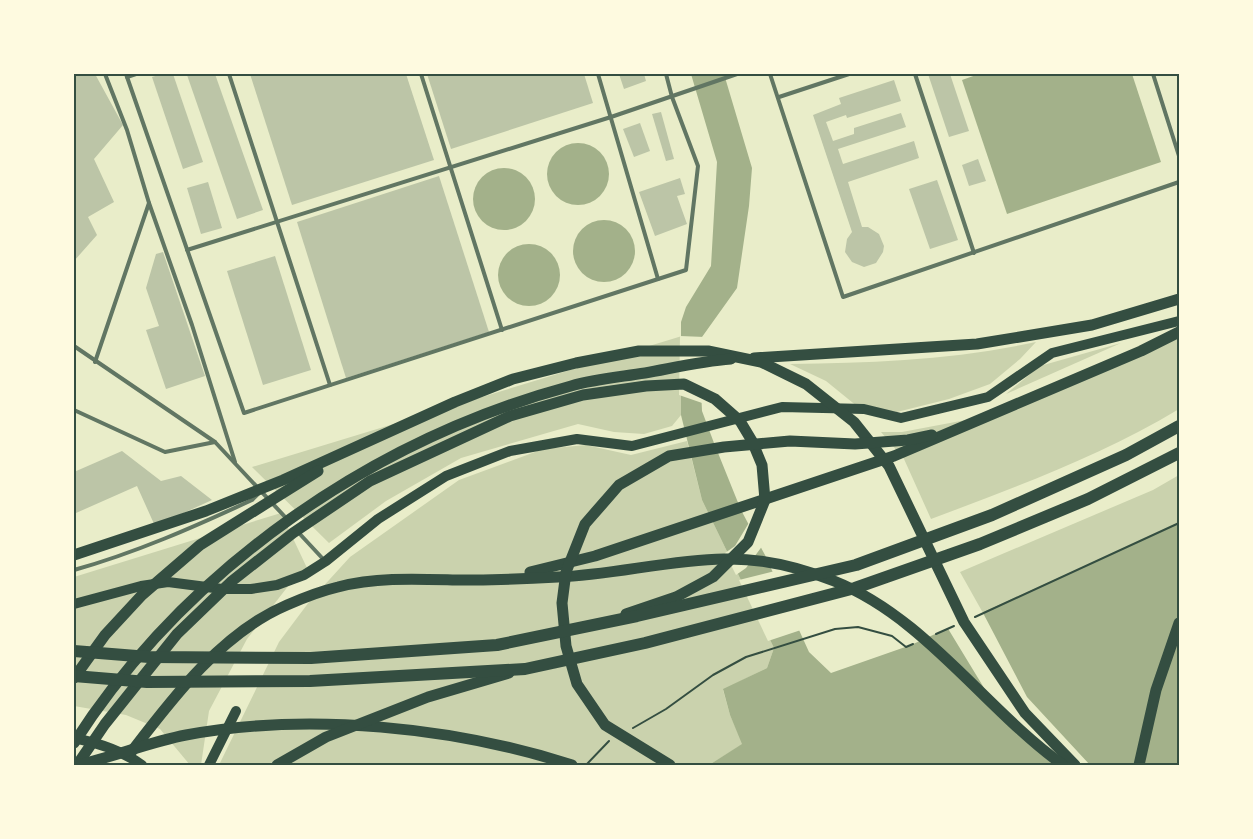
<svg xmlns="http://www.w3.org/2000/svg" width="1253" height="839" font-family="Figtree,sans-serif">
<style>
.green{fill:#cad2ad}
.water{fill:#a3b18a}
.pier{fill:#e9edc9}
.building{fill:#bcc5a7}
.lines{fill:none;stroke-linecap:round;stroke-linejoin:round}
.path{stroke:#344e41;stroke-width:2}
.service{stroke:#617663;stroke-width:4}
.secondary{stroke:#344e41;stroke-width:10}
.trunk{stroke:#344e41;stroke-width:11}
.motorway{stroke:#344e41;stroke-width:12}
.neatline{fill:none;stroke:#344e41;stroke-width:2}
</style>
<rect width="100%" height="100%" fill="#e9edc9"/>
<g class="green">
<polygon points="682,336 681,415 672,426 644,434 614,432 578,424 461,458 386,501 329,543 252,467"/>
<path d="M1179,337V409C1101,456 1016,487 931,519L904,459L881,432H902L1003,413Z"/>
<path d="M1036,342L1020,359L990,384L949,399L897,412L858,407L826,381L790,364C873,363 954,360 1036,342Z"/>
<polygon points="1121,343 1006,394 1040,366"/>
<polygon points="687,441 702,500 774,648 767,668 723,690 730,715 743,744 709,765 219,765 279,642 309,602 350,557 459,480 543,449 586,445 631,455"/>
<polygon points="1179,475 1179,523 983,613 960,572 1153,490"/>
<polygon points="281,513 307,568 296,576 247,639 209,711 201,765 190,765 160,729 126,715 74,706 74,577"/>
</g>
<g class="water">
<polygon points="691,74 724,74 752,168 749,206 737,288 702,337 699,345 702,411 714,443 741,510 765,555 809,652 831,673 911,645 1179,523 1179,765 709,765 742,744 730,715 723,689 767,668 774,648 702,500 681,415 681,322 686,307 711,266 717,162"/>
<polygon points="979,74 1132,74 1161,162 1007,214 962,80"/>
<circle cx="578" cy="174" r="31"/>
<circle cx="504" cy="199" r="31"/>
<circle cx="604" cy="251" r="31"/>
<circle cx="529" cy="275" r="31"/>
</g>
<g class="pier">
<polygon points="680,336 705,337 702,345 705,404 679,395"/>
<polygon points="750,521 763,545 746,568 736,575 725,553 735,546"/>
<polygon points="775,571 801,630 768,641 739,580"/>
<polygon points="982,611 1027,697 1090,765 1053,765 992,701 947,627"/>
</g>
<g class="building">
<polygon points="74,74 95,74 123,125 94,159 114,202 88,217 97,235 74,261"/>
<polygon points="162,74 173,74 203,162 183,169 152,77"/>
<polygon points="191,74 215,74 263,210 237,219 187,75"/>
<polygon points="250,74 406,74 434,160 292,205"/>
<polygon points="427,74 584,74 593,103 451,149"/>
<polygon points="619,74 644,74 646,81 624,89"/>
<polygon points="928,74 950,74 969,131 949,137"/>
<polygon points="894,80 901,101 847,118 846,115 826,122 833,141 854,134 854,128 901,113 906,127 838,149 843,164 914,141 919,158 848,182 862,227 868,227 879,234 884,246 883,252 876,263 864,267 852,262 845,252 847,239 852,232 813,115 841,104 839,98"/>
<polygon points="661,112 674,159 666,161 652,114"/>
<polygon points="640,123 650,151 634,157 623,129"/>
<polygon points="978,159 986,181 969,186 962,165"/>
<polygon points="439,176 489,332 346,378 297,222"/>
<polygon points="680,178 685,194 677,196 687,224 655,236 639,192"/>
<polygon points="937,180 958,240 930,249 909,189"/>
<polygon points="208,182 222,228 201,234 187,188"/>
<polygon points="163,252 205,376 166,389 146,330 159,326 146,288 156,254"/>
<polygon points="275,256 311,370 263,385 227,271"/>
<polygon points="122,451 161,481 181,476 212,500 155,526 137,486 76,513 74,508 74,472"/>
</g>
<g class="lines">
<g class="path">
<polyline points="975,617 1179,523"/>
<polyline points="936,634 954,626"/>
<polyline points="633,728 666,709 713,675 746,657 835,629 858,627 892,636 906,647 913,644"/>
<polyline points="586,765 609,741"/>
</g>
<g class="service">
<polyline points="126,74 244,413 686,270 698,166 672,97 666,74"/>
<polyline points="229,74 330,385"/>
<polyline points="421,74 502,330"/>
<polyline points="598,74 658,279"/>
<polyline points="770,74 843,297 1179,182"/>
<polyline points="915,74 974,253"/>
<polyline points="1153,74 1179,156"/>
<polyline points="127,77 136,74"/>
<polyline points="779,97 849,74"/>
<polyline points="149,203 192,325 235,462"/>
<polyline points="187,250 611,117 737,74"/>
<polyline points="74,346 215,442 287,519"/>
<polyline points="95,362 149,203 127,130 105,74"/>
<polyline points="74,410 165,452 215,442"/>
<polyline points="298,532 324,560"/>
<path d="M74,570C135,553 194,527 252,500L258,494"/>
</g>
<g class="secondary">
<polyline points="74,604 141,586 168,582 222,589 251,589 277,585 304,575 326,561 378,519 446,476 510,451 577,439 632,446 782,407 864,409 901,418 988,397 1052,353 1179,321"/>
<path d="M74,738C99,743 121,750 142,765"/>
<polyline points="209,765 236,711"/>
</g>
<g class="trunk">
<polyline points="754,358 977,344 1092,325 1179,299"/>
<polyline points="74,555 206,511 283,480 455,402 513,379 576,363 639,351 708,351 761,362 806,384 854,422 889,466 964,622 1025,713 1075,765"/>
<polyline points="530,572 595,556 894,456 1141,351 1179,332"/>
<polyline points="74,678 105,635 142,595 200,545 318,471"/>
<path d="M74,743C186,569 371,440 571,386C595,379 620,377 645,373C673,368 702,361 731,359"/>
<path d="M129,755C171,700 221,633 287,605C303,598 321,591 338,587C376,577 417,579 456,580C490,580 524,579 558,577C613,575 668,560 724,559C761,558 799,567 834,581C925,617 985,709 1063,765"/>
<polyline points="77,765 105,724 177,634 232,581 293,533 370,481 510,416 583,395 646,386 684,384 715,399 740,421 752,441 762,465 765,500 748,542 713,577 676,597 626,614"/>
<path d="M77,765C114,757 149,742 186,735C309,712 454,727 572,765"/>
<polyline points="277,765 326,737 428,697 509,673"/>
<polyline points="670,765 605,725 577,684 566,646 562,603 566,572 585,524 619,485 669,456 724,447 790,441 855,444 908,440 932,435"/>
<polyline points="1139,765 1156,690 1179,623"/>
</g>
<g class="motorway">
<polyline points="74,651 149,657 311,658 497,645 637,616 856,565 992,515 1126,455 1179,426"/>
<polyline points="74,676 147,682 310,681 525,669 645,643 855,588 980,544 1088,499 1179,453"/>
</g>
</g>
<rect width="1253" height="839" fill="none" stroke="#fefae0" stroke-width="150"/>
<rect x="75" y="75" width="1103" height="689" class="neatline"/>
</svg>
